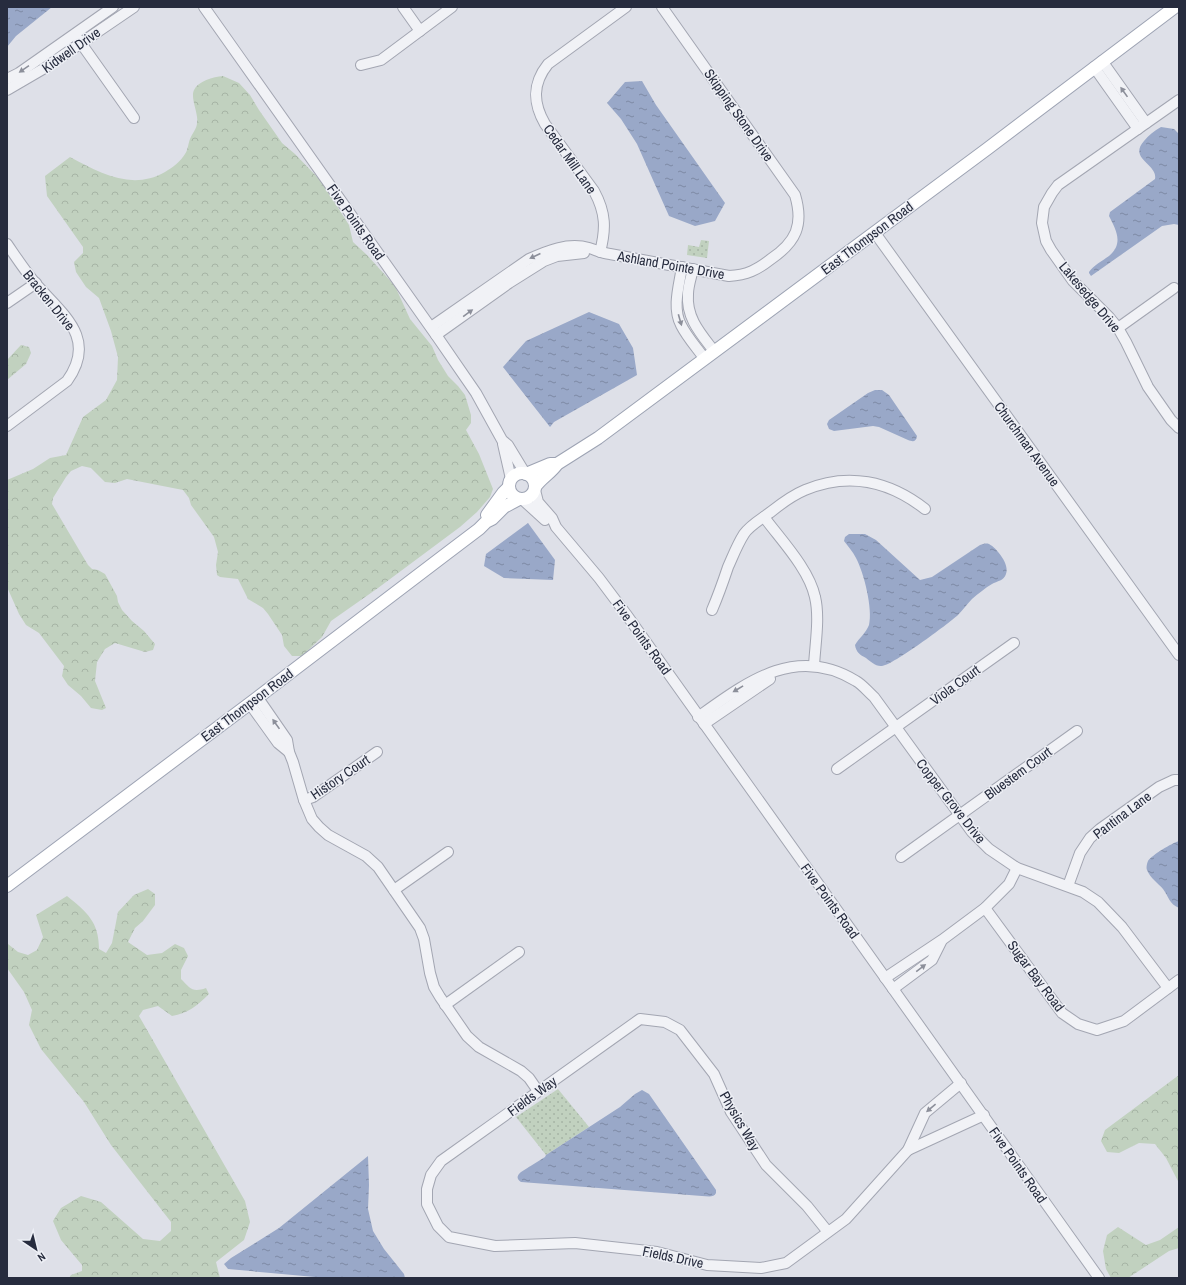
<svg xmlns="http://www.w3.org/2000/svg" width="1186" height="1285" font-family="'Archivo Narrow',sans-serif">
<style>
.forest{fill:url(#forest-crowns)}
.park{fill:url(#park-dots)}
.water{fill:url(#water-ripples)}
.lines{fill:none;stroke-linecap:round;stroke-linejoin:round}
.minor-casing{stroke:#a3a6b2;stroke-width:12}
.major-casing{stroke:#9da3b3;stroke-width:14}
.minor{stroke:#f1f2f6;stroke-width:10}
.major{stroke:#fff;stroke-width:12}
.oneway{fill:#8c8f9a}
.labels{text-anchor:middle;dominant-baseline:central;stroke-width:3;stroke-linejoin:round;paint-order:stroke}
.street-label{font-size:14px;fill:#272c3e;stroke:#edeff5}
</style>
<defs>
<pattern id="forest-crowns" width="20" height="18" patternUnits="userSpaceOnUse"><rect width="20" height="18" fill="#c1d1bf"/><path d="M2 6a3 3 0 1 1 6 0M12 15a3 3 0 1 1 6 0" fill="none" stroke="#a6b4a5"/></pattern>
<pattern id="park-dots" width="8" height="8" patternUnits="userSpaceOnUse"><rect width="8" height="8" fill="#c1d1bf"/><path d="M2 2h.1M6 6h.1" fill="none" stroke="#a6b4a5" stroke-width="1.8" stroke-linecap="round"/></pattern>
<pattern id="water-ripples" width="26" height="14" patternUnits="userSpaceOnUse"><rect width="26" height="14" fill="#99a8c8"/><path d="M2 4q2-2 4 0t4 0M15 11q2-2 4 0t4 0" fill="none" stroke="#7d89a4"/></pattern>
</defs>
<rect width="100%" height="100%" fill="#dee0e8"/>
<g class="forest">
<path d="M223,76L239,83L250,95L259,110L282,143L295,154L321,181L349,225L353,242L367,255L395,286L410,319L432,346L438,360L448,376L458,386L465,395L471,415V423L466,430L479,454L493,489L490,497L477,512L460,527L378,588L331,621L322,637L302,656H292L284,646L282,635L268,614L263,608L248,599L238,579L220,577L217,575L216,565L218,552L214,537L191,505L189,498L183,490L127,479L115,483L105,482L91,468L82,466L71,471L66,477L53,498L52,504L88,565L92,569L98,570L105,574L117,596L118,602L122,610L132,621L144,631L155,644L153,650L145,652L115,643L105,649L97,662L95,681L106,708L102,710L91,708L81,696L68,685L62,676L64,666L39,633L26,625L19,614L7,587V480L33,469L50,458L66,455L83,417L106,400L117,380L118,357L111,331L99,298L86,287L76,272L74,262L83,253V247L47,196L45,176L70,157C100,173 132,191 165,172C172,168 181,161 185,154C188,150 188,144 190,139C192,134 197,128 197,123C199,114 190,98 194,90C198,81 213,77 223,76Z"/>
<polygon points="21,345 29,347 31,353 26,364 7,380 7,360"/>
<path d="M148,889L155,894V905L143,921L135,928L128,942L147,955L162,953L175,944L184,948L188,956L181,970V979C190,988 192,993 206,988L209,994C197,1006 188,1013 172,1016L158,1006L143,1010L139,1016L245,1201L250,1222L244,1240L216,1262L220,1278H69L71,1275L82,1271V1265L61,1240L53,1221L61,1208L81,1196L101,1202L143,1239L160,1241L171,1231V1222L111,1145L84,1102L41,1049L29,1025L32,1010L24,992L7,968V945L8,944L18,952L28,955L37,950L43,937L36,915L67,896C87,912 99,922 99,949L106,953L112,943L118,912L134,895Z"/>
<polygon points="1179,1075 1179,1183 1166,1158 1155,1144 1139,1143 1119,1153 1107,1152 1101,1141 1105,1130"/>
<polygon points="1118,1227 1146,1245 1160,1240 1179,1227 1179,1248 1169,1251 1128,1278 1111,1278 1106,1269 1103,1251 1107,1235"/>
</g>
<g class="park">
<polygon points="701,240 709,241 707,258 687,255 688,245 699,247"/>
<polygon points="558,1089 589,1127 546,1155 516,1117"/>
</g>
<g class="water">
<polygon points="7,7 52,7 16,36 7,47"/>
<polygon points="642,81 656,105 725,203 715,221 695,226 669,216 637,144 621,119 607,103 625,82"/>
<path d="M1161,127L1174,129L1179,134V225L1174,224L1162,226L1091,276L1089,273V272C1094,265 1102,261 1109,256C1124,243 1116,230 1109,216L1110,212L1155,179C1158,164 1128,159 1144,141C1149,135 1154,131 1161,127Z"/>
<polygon points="589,312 619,324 633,348 637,375 554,422 550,427 503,367 526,341"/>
<path d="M875,390H882L889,395L917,436C916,442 913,442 908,440L879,427L873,426L834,431L829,429L827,424L829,420L868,393Z"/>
<polygon points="528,523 555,560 553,580 504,578 484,566 486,554"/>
<path d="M849,534H865L876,540L920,580L932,577L980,545C983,544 986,543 989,544C997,548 1010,565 1006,574C1004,581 997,581 992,584C985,588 978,594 972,599C967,604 963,610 958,615C948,624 893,665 882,666C876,667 870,661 866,658C860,655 856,652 855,645C859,638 866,633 869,625C873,609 864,573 856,558C853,552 848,546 844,541L845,537Z"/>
<path d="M1179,841V908C1169,904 1169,897 1163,889C1158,883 1150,878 1147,870C1146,868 1147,863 1148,861C1152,855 1172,843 1179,841Z"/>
<path d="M642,1090L649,1094L716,1190V1193C714,1198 707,1196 702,1196L521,1182C516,1179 517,1175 521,1172L545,1157L546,1155L620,1107L635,1094Z"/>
<polygon points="368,1156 369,1185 368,1209 373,1231 384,1249 404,1274 405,1278 326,1278 228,1269 224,1264 231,1258 279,1228"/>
</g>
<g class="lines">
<defs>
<g id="minor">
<polyline points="204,7 436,335 476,393 502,440 508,445 525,473"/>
<polyline points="403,7 420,31"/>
<polyline points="78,39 134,118"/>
<polyline points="1102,61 1146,123"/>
<polyline points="361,65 381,60 452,7"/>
<polyline points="1094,67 1138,129"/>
<polyline points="7,79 19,73 113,7"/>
<polyline points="7,90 43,69 134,7"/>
<polyline points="1179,100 1058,185 1052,193 1044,207 1042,223 1046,241 1051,250 1073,281 1109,317 1118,328 1126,342 1148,387 1171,420 1179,428"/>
<polyline points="875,233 1179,655"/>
<path d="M7,244C16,257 25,271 36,284C62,314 98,338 67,381L7,426"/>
<path d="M600,252C606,229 606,213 594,191L545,124C533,103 532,84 548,64L626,7"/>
<path d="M682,267C679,286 672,308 681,325C687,337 697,348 704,358"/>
<path d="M693,269C691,278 688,286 688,294C686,318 701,334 714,351"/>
<polyline points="7,303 36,283"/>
<path d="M431,327L529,259C547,251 568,242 589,248C596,250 602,253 610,254L729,276C747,275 757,270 771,259C796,242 804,225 795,195L662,7"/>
<polyline points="1118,328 1174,288"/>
<polyline points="436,335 509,283 544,261 557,256 584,253"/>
<polyline points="503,444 511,479"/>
<polyline points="535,490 538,502 552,518 556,527 599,578 626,614 1099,1278"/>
<polyline points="523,500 545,520"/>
<path d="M764,517C781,540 809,569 815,597C820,618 815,645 814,666"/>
<path d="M712,610C718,596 723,582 728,567C733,556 737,545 744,534C750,525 763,518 772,511C782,503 793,495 805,490C848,472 889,481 925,509"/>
<polyline points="258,698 287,740 289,752 293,762 304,800 312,819 319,827 328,835 366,856 378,867 420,928 424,939 430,973 434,987 440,997 467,1036 479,1047 521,1071 529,1078 538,1091"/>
<polyline points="250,704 278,743 289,752"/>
<path d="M698,717C747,682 796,644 856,681C863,685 868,692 874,697L972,832L989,849L1017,868L1083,892L1098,902L1122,927L1168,988"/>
<polyline points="704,724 770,679"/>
<polyline points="837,769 1014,643"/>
<polyline points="304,800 313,797 377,752"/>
<polyline points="901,857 1077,731"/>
<polyline points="1068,886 1080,853 1090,838 1100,829 1159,787 1174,780 1179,780"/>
<polyline points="394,890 448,852"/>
<polyline points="985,908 1062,1013 1078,1024 1097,1030 1124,1021 1179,980"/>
<polyline points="885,978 942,940 985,908 1009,884 1017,868"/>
<polyline points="893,989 932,960 941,942"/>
<polyline points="445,1005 519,952"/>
<polyline points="908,1150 984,1115"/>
<polyline points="828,1232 807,1206 766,1165 731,1112 714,1074 680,1030 665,1022 640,1019 441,1161 431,1175 427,1189 427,1204 438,1226 449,1237 495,1246 575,1243 657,1252 707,1265 761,1268 786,1263 846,1219 908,1150 925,1113 961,1083"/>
</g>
<g id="major">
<circle cx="522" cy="486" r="13"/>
<polyline points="526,474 550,464 557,464"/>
<path d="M535,487C541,478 551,473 557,464L598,438L987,149L1175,7"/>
<polyline points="487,515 503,493 509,487"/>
<polyline points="7,886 253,701 446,554 479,529 486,522 492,519 504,507 519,499"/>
</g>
</defs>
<use href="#minor" class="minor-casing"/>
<use href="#major" class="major-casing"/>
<use href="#minor" class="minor"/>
<use href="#major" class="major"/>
</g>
<defs><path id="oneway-solid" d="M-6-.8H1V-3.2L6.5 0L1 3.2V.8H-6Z"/></defs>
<g class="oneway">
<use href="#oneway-solid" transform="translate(24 69) rotate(146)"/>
<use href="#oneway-solid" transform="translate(1124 92) rotate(-125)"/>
<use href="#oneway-solid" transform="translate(535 256) rotate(155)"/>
<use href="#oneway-solid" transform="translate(468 313) rotate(-36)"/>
<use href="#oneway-solid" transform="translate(680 320) rotate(74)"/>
<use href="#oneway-solid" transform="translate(738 689) rotate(149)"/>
<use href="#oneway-solid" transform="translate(276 724) rotate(-125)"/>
<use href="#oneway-solid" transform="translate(921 968) rotate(-37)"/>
<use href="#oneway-solid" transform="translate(931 1108) rotate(140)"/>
</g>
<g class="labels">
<g class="street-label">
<text transform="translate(71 50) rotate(-35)">Kidwell Drive</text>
<text transform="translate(739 115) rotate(55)">Skipping Stone Drive</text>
<text transform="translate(570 159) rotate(55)">Cedar Mill Lane</text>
<text transform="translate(356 222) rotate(55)">Five Points Road</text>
<text transform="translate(867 238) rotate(-37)">East Thompson Road</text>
<text transform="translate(671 265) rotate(10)">Ashland Pointe Drive</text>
<text transform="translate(1090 297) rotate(50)">Lakesedge Drive</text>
<text transform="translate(49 300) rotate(51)">Bracken Drive</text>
<text transform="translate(1027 444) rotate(54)">Churchman Avenue</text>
<text transform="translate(642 637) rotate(54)">Five Points Road</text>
<text transform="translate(955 685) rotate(-36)">Viola Court</text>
<text transform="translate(247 705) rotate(-37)">East Thompson Road</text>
<text transform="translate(1018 773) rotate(-36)">Bluestem Court</text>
<text transform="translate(340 777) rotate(-34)">History Court</text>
<text transform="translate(951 801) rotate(52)">Copper Grove Drive</text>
<text transform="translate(1122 815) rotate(-37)">Pantina Lane</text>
<text transform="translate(830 901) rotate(54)">Five Points Road</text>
<text transform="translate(1036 976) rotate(53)">Sugar Bay Road</text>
<text transform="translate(532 1096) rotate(-36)">Fields Way</text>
<text transform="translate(740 1121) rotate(60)">Physics Way</text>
<text transform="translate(1018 1165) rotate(55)">Five Points Road</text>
<text transform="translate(673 1257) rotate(12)">Fields Drive</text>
</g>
</g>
<rect width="1186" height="1285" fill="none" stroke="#272c3e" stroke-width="16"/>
<g transform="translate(36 1249) rotate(145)" stroke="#edeff5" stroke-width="3" paint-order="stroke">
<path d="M0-3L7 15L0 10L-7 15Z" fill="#272c3e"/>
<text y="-6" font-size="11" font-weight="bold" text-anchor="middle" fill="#272c3e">N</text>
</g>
</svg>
